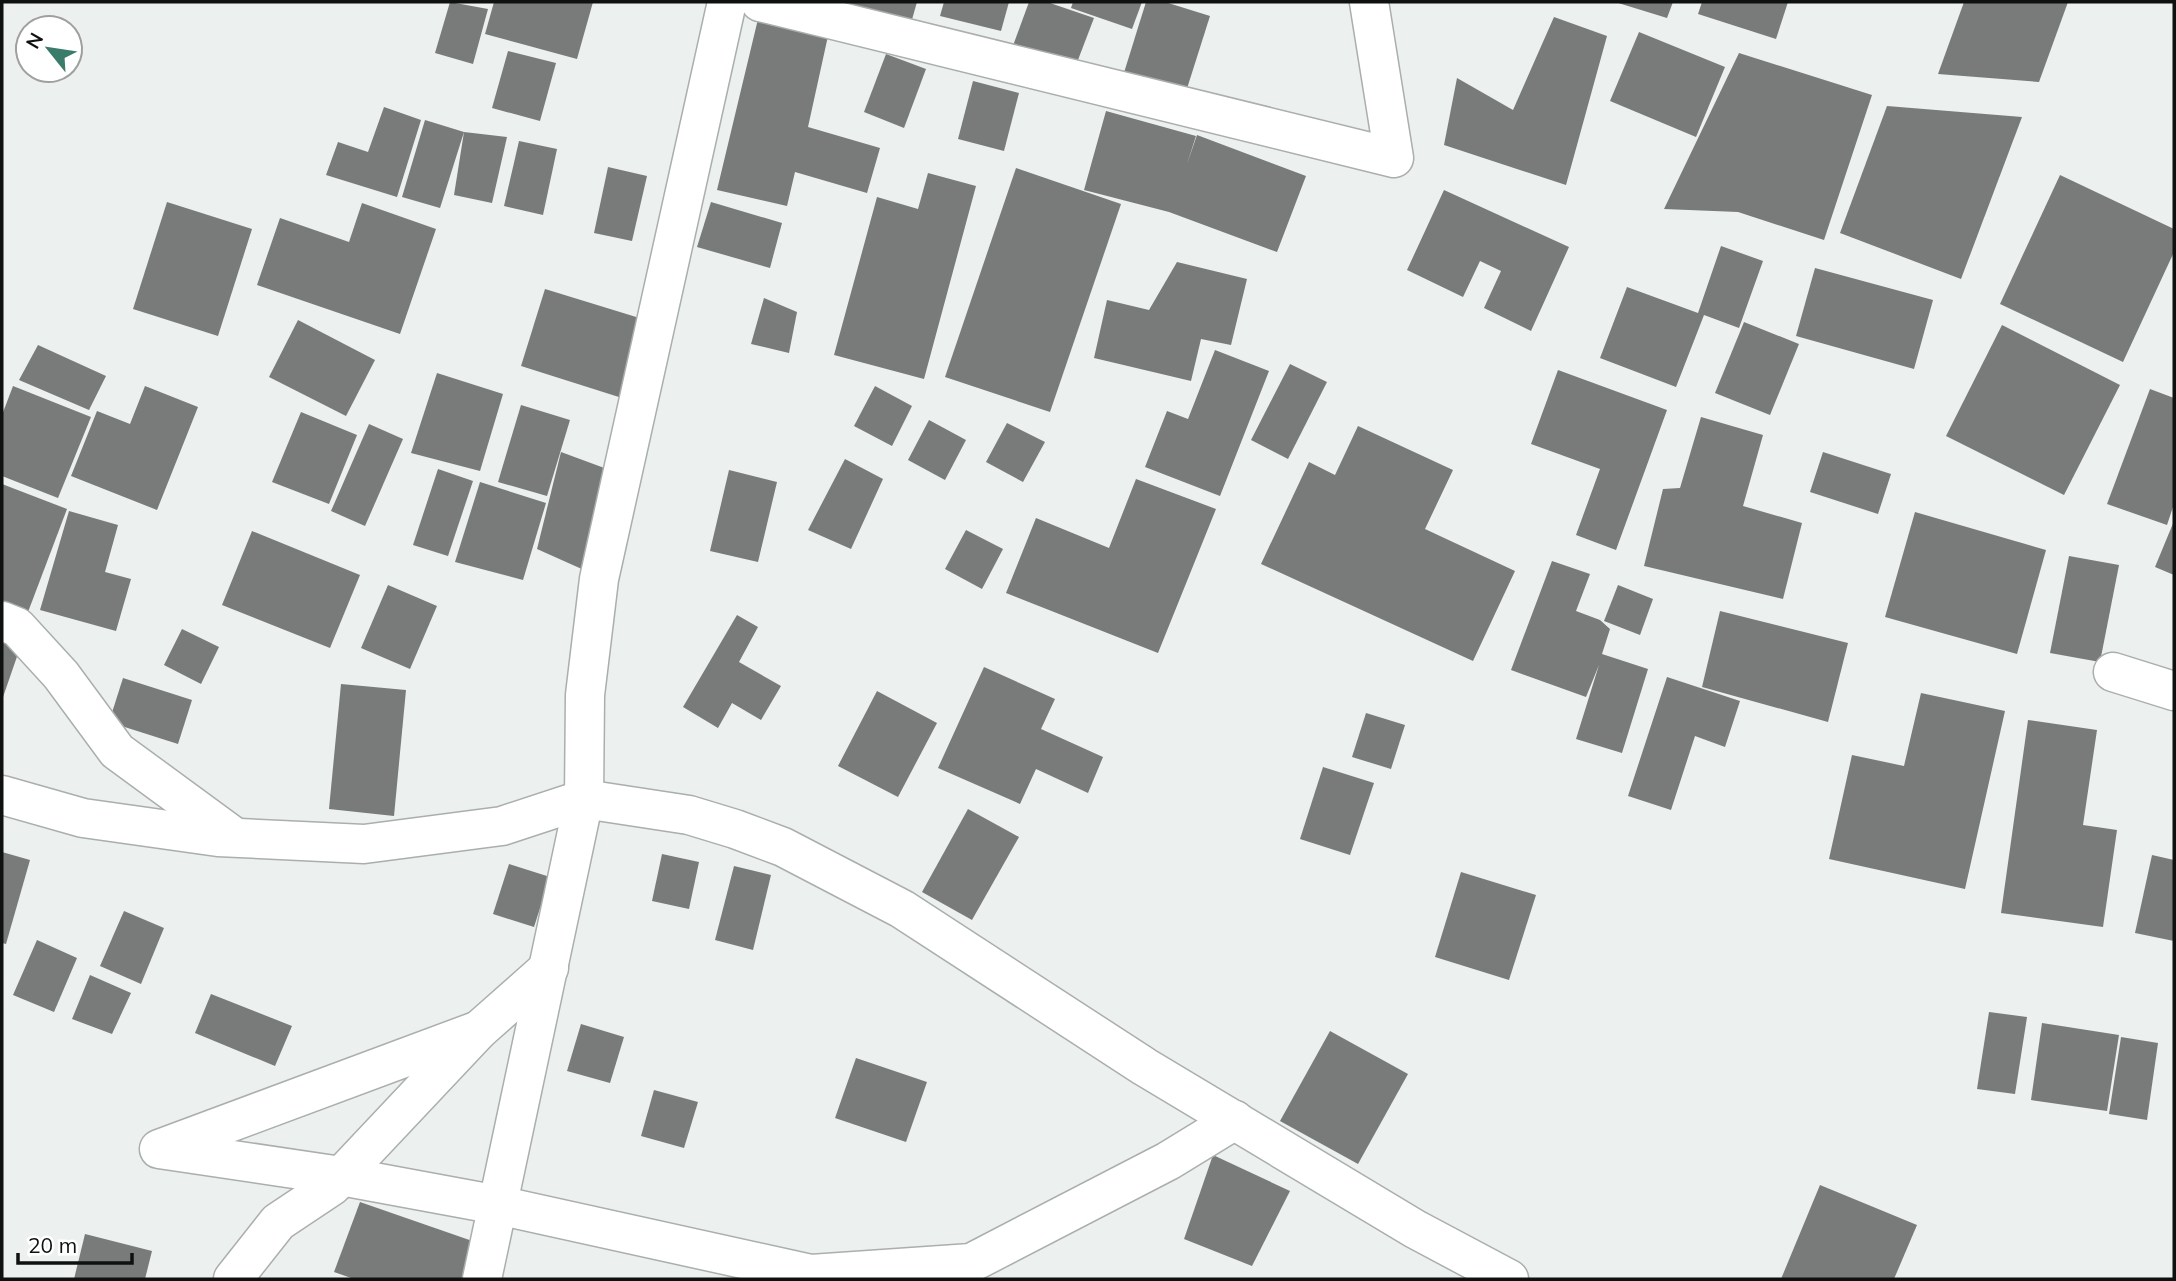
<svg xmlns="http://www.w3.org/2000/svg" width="2176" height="1281" font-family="Mulish,sans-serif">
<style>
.building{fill:#787b7a}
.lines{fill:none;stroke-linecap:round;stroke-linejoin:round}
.minor-casing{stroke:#aaaead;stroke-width:41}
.minor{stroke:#fff;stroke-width:38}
</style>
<rect width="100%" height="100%" fill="#ecf0ef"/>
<g class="building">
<polygon points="450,2 488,9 473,64 435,53"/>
<polygon points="494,2 593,2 577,59 485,34"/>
<polygon points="816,2 917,2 909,30"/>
<polygon points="944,2 1009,2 1001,31 940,16"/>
<polygon points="1029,2 1047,2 1094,18 1073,73 1011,51"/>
<polygon points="1073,2 1142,2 1132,29 1071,8"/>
<polygon points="1146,2 1165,2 1210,16 1184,98 1122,79"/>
<polygon points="1615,2 1673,2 1667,18"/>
<polygon points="1702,2 1788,2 1776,39 1698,14"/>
<polygon points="1964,2 2068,2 2039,82 1938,74"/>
<polygon points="1554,17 1607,36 1566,185 1444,145 1457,78 1513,110"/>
<polygon points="758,19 828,36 808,127 880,148 867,193 795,172 787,206 717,190"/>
<polygon points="1639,32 1725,67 1696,137 1610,101"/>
<polygon points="508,51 556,63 540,121 492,108"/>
<polygon points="1739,53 1872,95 1824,240 1738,212 1664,209"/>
<polygon points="886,54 926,69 904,128 864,112"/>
<polygon points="973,81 1019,93 1004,151 958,139"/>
<polygon points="1887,106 2022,117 1961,279 1840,233"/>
<polygon points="384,107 421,120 397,197 326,175 338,142 368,152"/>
<polygon points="1106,111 1196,136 1187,164 1197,135 1306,176 1277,252 1169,212 1084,190"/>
<polygon points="425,120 464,132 507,137 492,203 454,195 464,132 440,208 402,197"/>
<polygon points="519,141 557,149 543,215 504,206"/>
<polygon points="608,167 647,176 632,241 594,233"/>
<polygon points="1016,168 1121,204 1050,412 945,377"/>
<polygon points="928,173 976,186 924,379 834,355 877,197 918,209"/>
<polygon points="2060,175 2174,229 2174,252 2123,362 2000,304"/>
<polygon points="1444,190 1569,247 1531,331 1484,308 1501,271 1480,261 1463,297 1407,270"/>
<polygon points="167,202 252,229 218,336 133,309"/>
<polygon points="711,202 782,223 770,268 697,247"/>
<polygon points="362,203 436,229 400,334 257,285 280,218 349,242"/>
<polygon points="1721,246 1763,261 1739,328 1704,315 1676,387 1600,358 1627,287 1698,313"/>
<polygon points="1177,262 1247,279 1231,345 1201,339 1191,381 1094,358 1107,300 1149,310"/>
<polygon points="1815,268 1933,300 1914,369 1796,336"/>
<polygon points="545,289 646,320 622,398 521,366"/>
<polygon points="764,298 797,312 789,353 751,344"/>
<polygon points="298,320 375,360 346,416 269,377"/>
<polygon points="1744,322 1799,344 1770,415 1715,393"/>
<polygon points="2002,325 2120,385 2064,495 1946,436"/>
<polygon points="38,345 106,376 89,410 19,380"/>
<polygon points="1215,350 1269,371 1220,496 1145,467 1167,411 1188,419"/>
<polygon points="1290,364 1327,382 1288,459 1251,440"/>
<polygon points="1558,370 1667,410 1616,550 1576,535 1600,469 1531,444"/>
<polygon points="437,373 503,394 480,471 411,453"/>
<polygon points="13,386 91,417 58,498 2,476 2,415"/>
<polygon points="145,386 198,407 157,510 71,476 97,411 130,424"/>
<polygon points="875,386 912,406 892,446 854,426"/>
<polygon points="2150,389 2174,398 2174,504 2167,525 2107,504"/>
<polygon points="521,405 570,420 547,496 498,482"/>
<polygon points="301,412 357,435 329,504 272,482"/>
<polygon points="1701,417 1763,435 1743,506 1802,523 1783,599 1644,566 1663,489 1680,488"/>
<polygon points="929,420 966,440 945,480 908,460"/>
<polygon points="1007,423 1045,442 1023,482 986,462"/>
<polygon points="369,424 403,439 365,526 331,511"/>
<polygon points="1358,426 1453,470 1425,529 1515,571 1473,661 1261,564 1309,462 1335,475"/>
<polygon points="561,452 607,469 584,570 537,549"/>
<polygon points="1823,452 1891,474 1878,514 1810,492"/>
<polygon points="845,459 883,479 851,549 808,530"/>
<polygon points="438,469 473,481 448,556 413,545"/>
<polygon points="729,470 777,482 758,562 710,551"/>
<polygon points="1136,479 1216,509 1158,653 1006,593 1036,518 1109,548"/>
<polygon points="480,482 546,503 523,580 455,562"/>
<polygon points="2,484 67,509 28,612 2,602"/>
<polygon points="69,511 118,525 105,572 131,579 116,631 40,610"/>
<polygon points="1915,512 2046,550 2017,654 1885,617"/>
<polygon points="2174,521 2174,575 2155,567"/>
<polygon points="966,530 1003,549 982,589 945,569"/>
<polygon points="252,531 360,575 330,648 222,605"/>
<polygon points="2069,556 2119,565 2100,662 2050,653"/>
<polygon points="1552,561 1590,574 1576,611 1600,620 1610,629 1602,654 1648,669 1622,753 1576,739 1599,665 1586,697 1511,670"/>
<polygon points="388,585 437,606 410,669 361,648"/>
<polygon points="1618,585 1653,599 1640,635 1604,621"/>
<polygon points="1720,611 1848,643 1828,722 1702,687"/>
<polygon points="737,615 758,627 739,662 781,686 761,720 732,703 718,728 683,707"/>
<polygon points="182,629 219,647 201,684 164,665"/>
<polygon points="2,640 21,645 2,700"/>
<polygon points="984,667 1055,699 1041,729 1103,757 1088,793 1036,769 1020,804 938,768"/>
<polygon points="1667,677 1740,701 1725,747 1695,736 1671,810 1628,796"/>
<polygon points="123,678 192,700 178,744 109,722"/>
<polygon points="341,684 406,690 394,816 329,809"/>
<polygon points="877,691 937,723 898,797 838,766"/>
<polygon points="1921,693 2005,711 1965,889 1829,859 1852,755 1904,766"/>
<polygon points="1366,713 1405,725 1391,769 1352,757"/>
<polygon points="2028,720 2097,730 2083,825 2117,830 2103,927 2001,913"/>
<polygon points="1323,767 1374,783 1350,855 1300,839"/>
<polygon points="968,809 1019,837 972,920 922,892"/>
<polygon points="2,852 30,860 6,944 2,943"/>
<polygon points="662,854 699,862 689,909 652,901"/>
<polygon points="2152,855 2174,860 2174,941 2135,933"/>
<polygon points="509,864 550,877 534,927 493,914"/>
<polygon points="734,866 771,875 753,950 715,940"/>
<polygon points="1461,872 1536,895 1509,980 1435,957"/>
<polygon points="124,911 164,928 141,984 100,966"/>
<polygon points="37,940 77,958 54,1012 13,995"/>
<polygon points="90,975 131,993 112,1034 72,1019"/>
<polygon points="211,994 292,1026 275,1066 195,1033"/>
<polygon points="1989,1012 2027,1017 2015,1094 1977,1089"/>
<polygon points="2042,1023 2119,1035 2107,1111 2031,1100"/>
<polygon points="581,1024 624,1037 610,1083 567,1071"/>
<polygon points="1330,1031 1408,1074 1358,1164 1280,1121"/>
<polygon points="2121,1037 2158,1043 2147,1120 2109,1114"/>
<polygon points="856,1058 927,1082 906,1142 835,1118"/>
<polygon points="654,1090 698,1102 684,1148 641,1136"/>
<polygon points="1213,1155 1290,1191 1252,1266 1184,1239"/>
<polygon points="1820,1185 1917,1225 1894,1279 1781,1279"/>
<polygon points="360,1202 481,1244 468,1279 354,1279 334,1272"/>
<polygon points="85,1234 152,1251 145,1279 74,1279"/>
</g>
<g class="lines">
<defs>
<g id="minor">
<polyline points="760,2 1394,158 1369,2"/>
<polyline points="2,621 17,627 61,675 117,751 233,836"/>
<polyline points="2113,672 2174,691"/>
<polyline points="2,795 83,818 218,837 364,844 502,826 584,799 689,815 735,829 783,847 902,909 1145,1067 1415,1229 1509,1279"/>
<polyline points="479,1030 159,1149 341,1176 498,1205 811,1274 971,1263 1168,1161 1235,1120"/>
<polyline points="233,1279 278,1222 332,1186 479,1030 549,968"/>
<polyline points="482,1279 584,799 585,695 599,579 727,2"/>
</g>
</defs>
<use href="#minor" class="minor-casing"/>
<use href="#minor" class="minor"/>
</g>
<rect width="2176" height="1281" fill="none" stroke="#0f1010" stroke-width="7"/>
<g transform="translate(49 49) rotate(300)"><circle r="33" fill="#ffffff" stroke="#9f9f9f" stroke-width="2"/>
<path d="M0-5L12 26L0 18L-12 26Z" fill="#3b7b6a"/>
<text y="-10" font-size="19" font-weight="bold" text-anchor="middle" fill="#0f1010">N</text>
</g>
<path d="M18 1253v10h114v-10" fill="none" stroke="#0f1010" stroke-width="3.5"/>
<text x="28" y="1253" font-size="21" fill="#0f1010" stroke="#ffffff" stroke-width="5" paint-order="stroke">20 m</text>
</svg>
